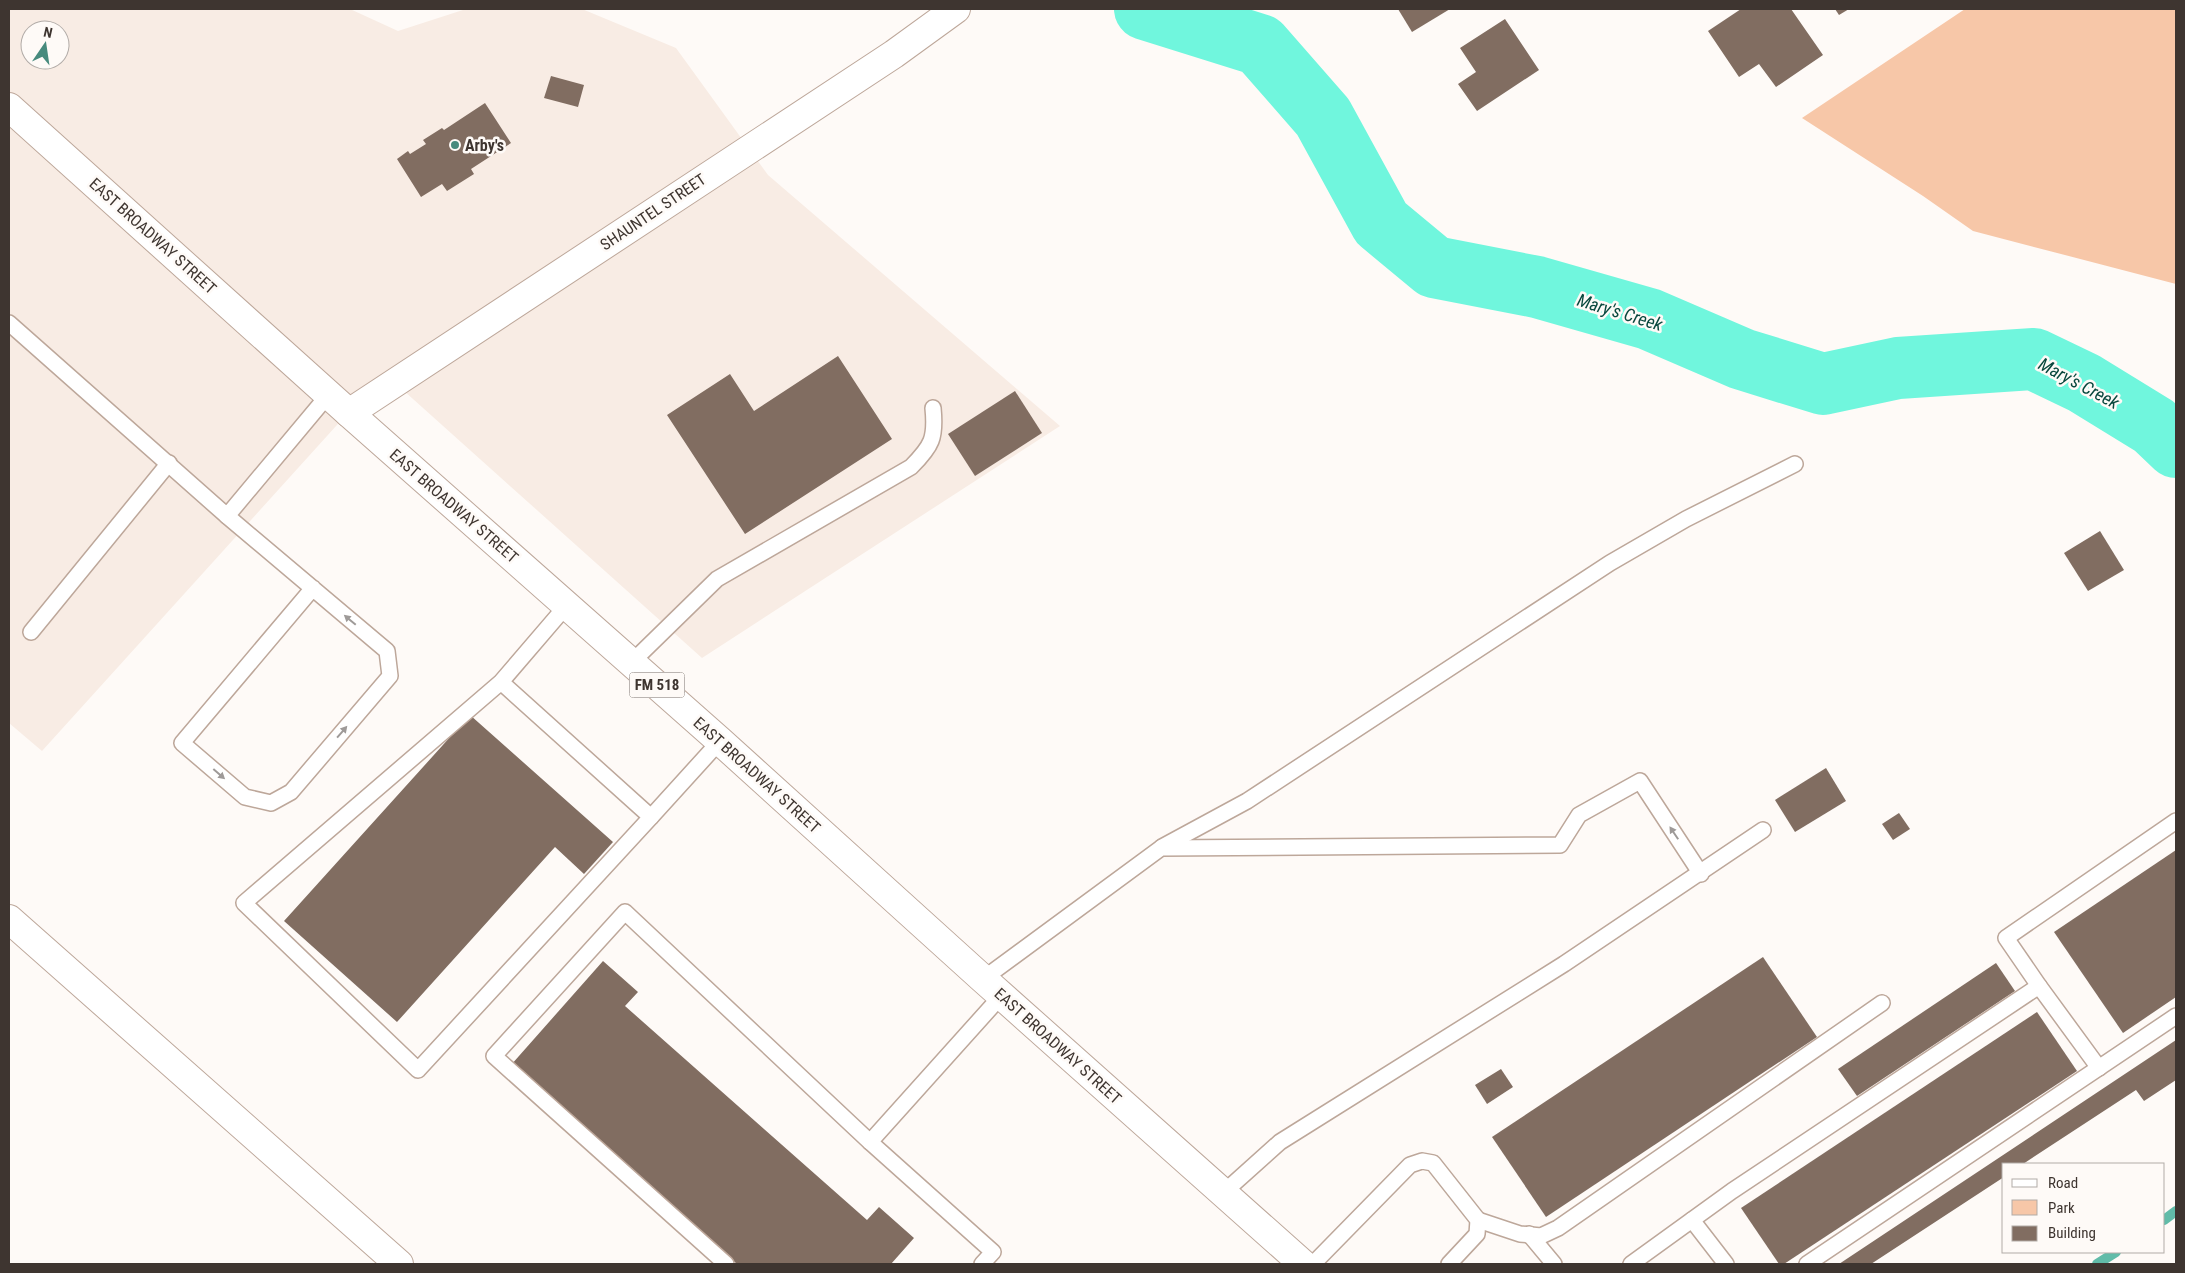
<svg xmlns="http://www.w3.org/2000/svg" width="2185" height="1273" font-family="'Roboto Condensed',sans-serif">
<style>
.built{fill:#f8ece4;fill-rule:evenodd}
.green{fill:#f7c7a8}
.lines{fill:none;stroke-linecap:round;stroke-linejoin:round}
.stream{stroke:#61bca9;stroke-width:10}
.river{stroke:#70f6dd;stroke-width:62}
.building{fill:#816d61}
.service-casing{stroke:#bda79a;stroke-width:18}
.minor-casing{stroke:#bda79a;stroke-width:30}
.primary-casing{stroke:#bda79a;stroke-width:30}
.service{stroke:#fff;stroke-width:15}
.minor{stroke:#fff;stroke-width:28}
.primary{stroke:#fff;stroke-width:28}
.oneway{fill:#9e9a98}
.poi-dot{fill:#478a7d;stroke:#fefaf7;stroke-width:2}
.labels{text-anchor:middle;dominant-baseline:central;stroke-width:5;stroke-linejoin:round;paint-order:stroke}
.shield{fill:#fefaf7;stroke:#78706c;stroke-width:1}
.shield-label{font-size:15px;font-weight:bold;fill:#3e3530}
.poi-label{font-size:16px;font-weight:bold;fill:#3e3530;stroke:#fefaf7;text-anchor:start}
.street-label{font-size:16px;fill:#3e3530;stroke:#fefaf7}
.water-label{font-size:18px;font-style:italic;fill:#0a483e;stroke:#fefaf7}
</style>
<rect width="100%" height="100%" fill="#fefaf7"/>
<path class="built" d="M9,9H350L398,31L466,9H582L676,48L768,175L1060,426L702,658L384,373L42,751L9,723ZM30,30H60V60H30Z"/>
<polygon class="green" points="1965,9 2176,9 2176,284 1973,231 1923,196 1802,118"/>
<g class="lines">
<g class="stream">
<polyline points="2164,1220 2176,1211"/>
<polyline points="2097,1264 2116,1252"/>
</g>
<polyline class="river" points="1145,9 1260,45 1323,117 1381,223 1434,267 1537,287 1649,319 1742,359 1823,384 1898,368 2034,359 2084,383 2154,426 2176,447"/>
</g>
<g class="building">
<polygon points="1398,9 1450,9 1412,32"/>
<polygon points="1741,9 1791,9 1823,55 1776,87 1759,64 1739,77 1708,31"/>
<polygon points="1835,9 1849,9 1839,15"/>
<polygon points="1505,19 1539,70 1477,111 1458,84 1476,72 1460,48"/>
<polygon points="551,76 584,85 578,107 544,98"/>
<polygon points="485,103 511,143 471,169 474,174 447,191 442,184 421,197 397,159 408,151 410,154 426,144 423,140 442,128 444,130"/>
<polygon points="838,356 892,439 745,534 667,415 730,374 754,411"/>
<polygon points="1015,391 1042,433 975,476 948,434"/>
<polygon points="2100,531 2124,570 2088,591 2064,553"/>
<polygon points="470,715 613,842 584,874 555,847 397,1022 284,921"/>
<polygon points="1826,768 1846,801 1795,832 1775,800"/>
<polygon points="1899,813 1910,829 1893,840 1882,824"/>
<polygon points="2176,850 2176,997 2123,1033 2054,932"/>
<polygon points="1763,957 1817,1037 1546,1217 1492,1137"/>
<polygon points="603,961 638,992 625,1006 867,1220 879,1207 914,1238 891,1264 737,1264 511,1065"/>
<polygon points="1996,963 2015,991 1857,1096 1838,1069"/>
<polygon points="2037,1012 2077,1071 1784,1264 1779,1264 1741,1208"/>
<polygon points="2176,1040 2176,1080 2144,1101 2136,1090 2023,1164 2004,1164 2004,1177 1871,1264 1839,1264"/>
<polygon points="1501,1069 1513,1087 1487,1104 1475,1085"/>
</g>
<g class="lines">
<defs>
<g id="service">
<polyline points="9,323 227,516 329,394"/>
<polyline points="227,516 387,651 390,676 291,792 271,803 245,797 182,743 313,588"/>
<polyline points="31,632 169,463"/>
<path d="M632,662L717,579L911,467C932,446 936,438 933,408"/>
<polyline points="501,682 244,903 418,1070 651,817 501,682 567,605"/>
<polyline points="651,817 720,741"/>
<polyline points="1162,847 1247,801 1610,563 1686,519 1795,464"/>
<polyline points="983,979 1161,848 1560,845 1579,815 1640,781 1701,874"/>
<polyline points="2039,986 2006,938 2176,821"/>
<polyline points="870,1142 1002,995"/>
<polyline points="1222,1194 1280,1142 1564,964 1763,830"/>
<polyline points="1478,1220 1520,1234 1541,1236 1558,1228 1882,1003"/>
<polyline points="1692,1220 1726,1264"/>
<polyline points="1529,1234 1554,1264"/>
<polyline points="726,1264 494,1056 625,912 870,1142 993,1252 982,1264"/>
<polyline points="1313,1264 1410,1165 1422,1161 1433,1163 1478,1220 1477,1234 1449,1264"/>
<polyline points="1631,1264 1732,1191 2039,986 2099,1068"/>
<polyline points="1807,1264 2176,1016"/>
</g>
<g id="minor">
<polyline points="349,413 894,54 956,9"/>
<polyline points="9,919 399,1264"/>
</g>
<polyline id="primary" points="9,107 349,413 720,741 983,979 1303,1264"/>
</defs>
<use href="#service" class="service-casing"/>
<use href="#minor" class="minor-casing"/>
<use href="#primary" class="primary-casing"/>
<use href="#service" class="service"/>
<use href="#minor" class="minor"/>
<use href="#primary" class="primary"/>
</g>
<defs><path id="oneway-solid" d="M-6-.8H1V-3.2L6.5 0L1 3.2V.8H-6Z" transform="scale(1.25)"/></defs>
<g class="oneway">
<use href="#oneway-solid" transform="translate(350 620) rotate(-140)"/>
<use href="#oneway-solid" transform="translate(342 732) rotate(-49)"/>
<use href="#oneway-solid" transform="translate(219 774) rotate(41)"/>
<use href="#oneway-solid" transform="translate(1674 833) rotate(-124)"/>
</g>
<circle class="poi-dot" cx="455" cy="145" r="5"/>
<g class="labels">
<rect class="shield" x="629.5" y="672.5" width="55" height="25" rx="4"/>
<g class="shield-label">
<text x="657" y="685">FM 518</text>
</g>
<g class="poi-label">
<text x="465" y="145">Arby's</text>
</g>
<g class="street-label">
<text transform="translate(653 212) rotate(-34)">SHAUNTEL STREET</text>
<text transform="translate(153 236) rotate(42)">EAST BROADWAY STREET</text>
<text transform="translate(454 506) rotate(41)">EAST BROADWAY STREET</text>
<text transform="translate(757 775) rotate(42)">EAST BROADWAY STREET</text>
<text transform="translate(1058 1046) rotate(42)">EAST BROADWAY STREET</text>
</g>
<g class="water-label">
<text transform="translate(1620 312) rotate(17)">Mary's Creek</text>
<text transform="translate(2079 383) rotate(28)">Mary's Creek</text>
</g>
</g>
<rect width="2185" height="1273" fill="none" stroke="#3e3530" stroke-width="20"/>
<rect x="2002" y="1163" width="162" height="90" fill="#fefaf7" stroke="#b1aba7"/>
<rect x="2012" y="1179" width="25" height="8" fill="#ffffff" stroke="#b1aba7"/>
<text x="2048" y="1188" font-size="15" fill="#3e3530">Road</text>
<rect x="2012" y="1200" width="25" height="15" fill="#f7c7a8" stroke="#b1aba7"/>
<text x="2048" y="1213" font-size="15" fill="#3e3530">Park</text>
<rect x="2012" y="1226" width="25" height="15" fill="#816d61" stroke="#b1aba7"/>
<text x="2048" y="1238" font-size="15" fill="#3e3530">Building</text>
<g transform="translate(45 45) rotate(13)"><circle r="24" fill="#fefaf7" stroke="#b1aba7"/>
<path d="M0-4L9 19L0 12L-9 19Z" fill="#478a7d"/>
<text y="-8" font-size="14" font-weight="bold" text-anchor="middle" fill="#3e3530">N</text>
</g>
</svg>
